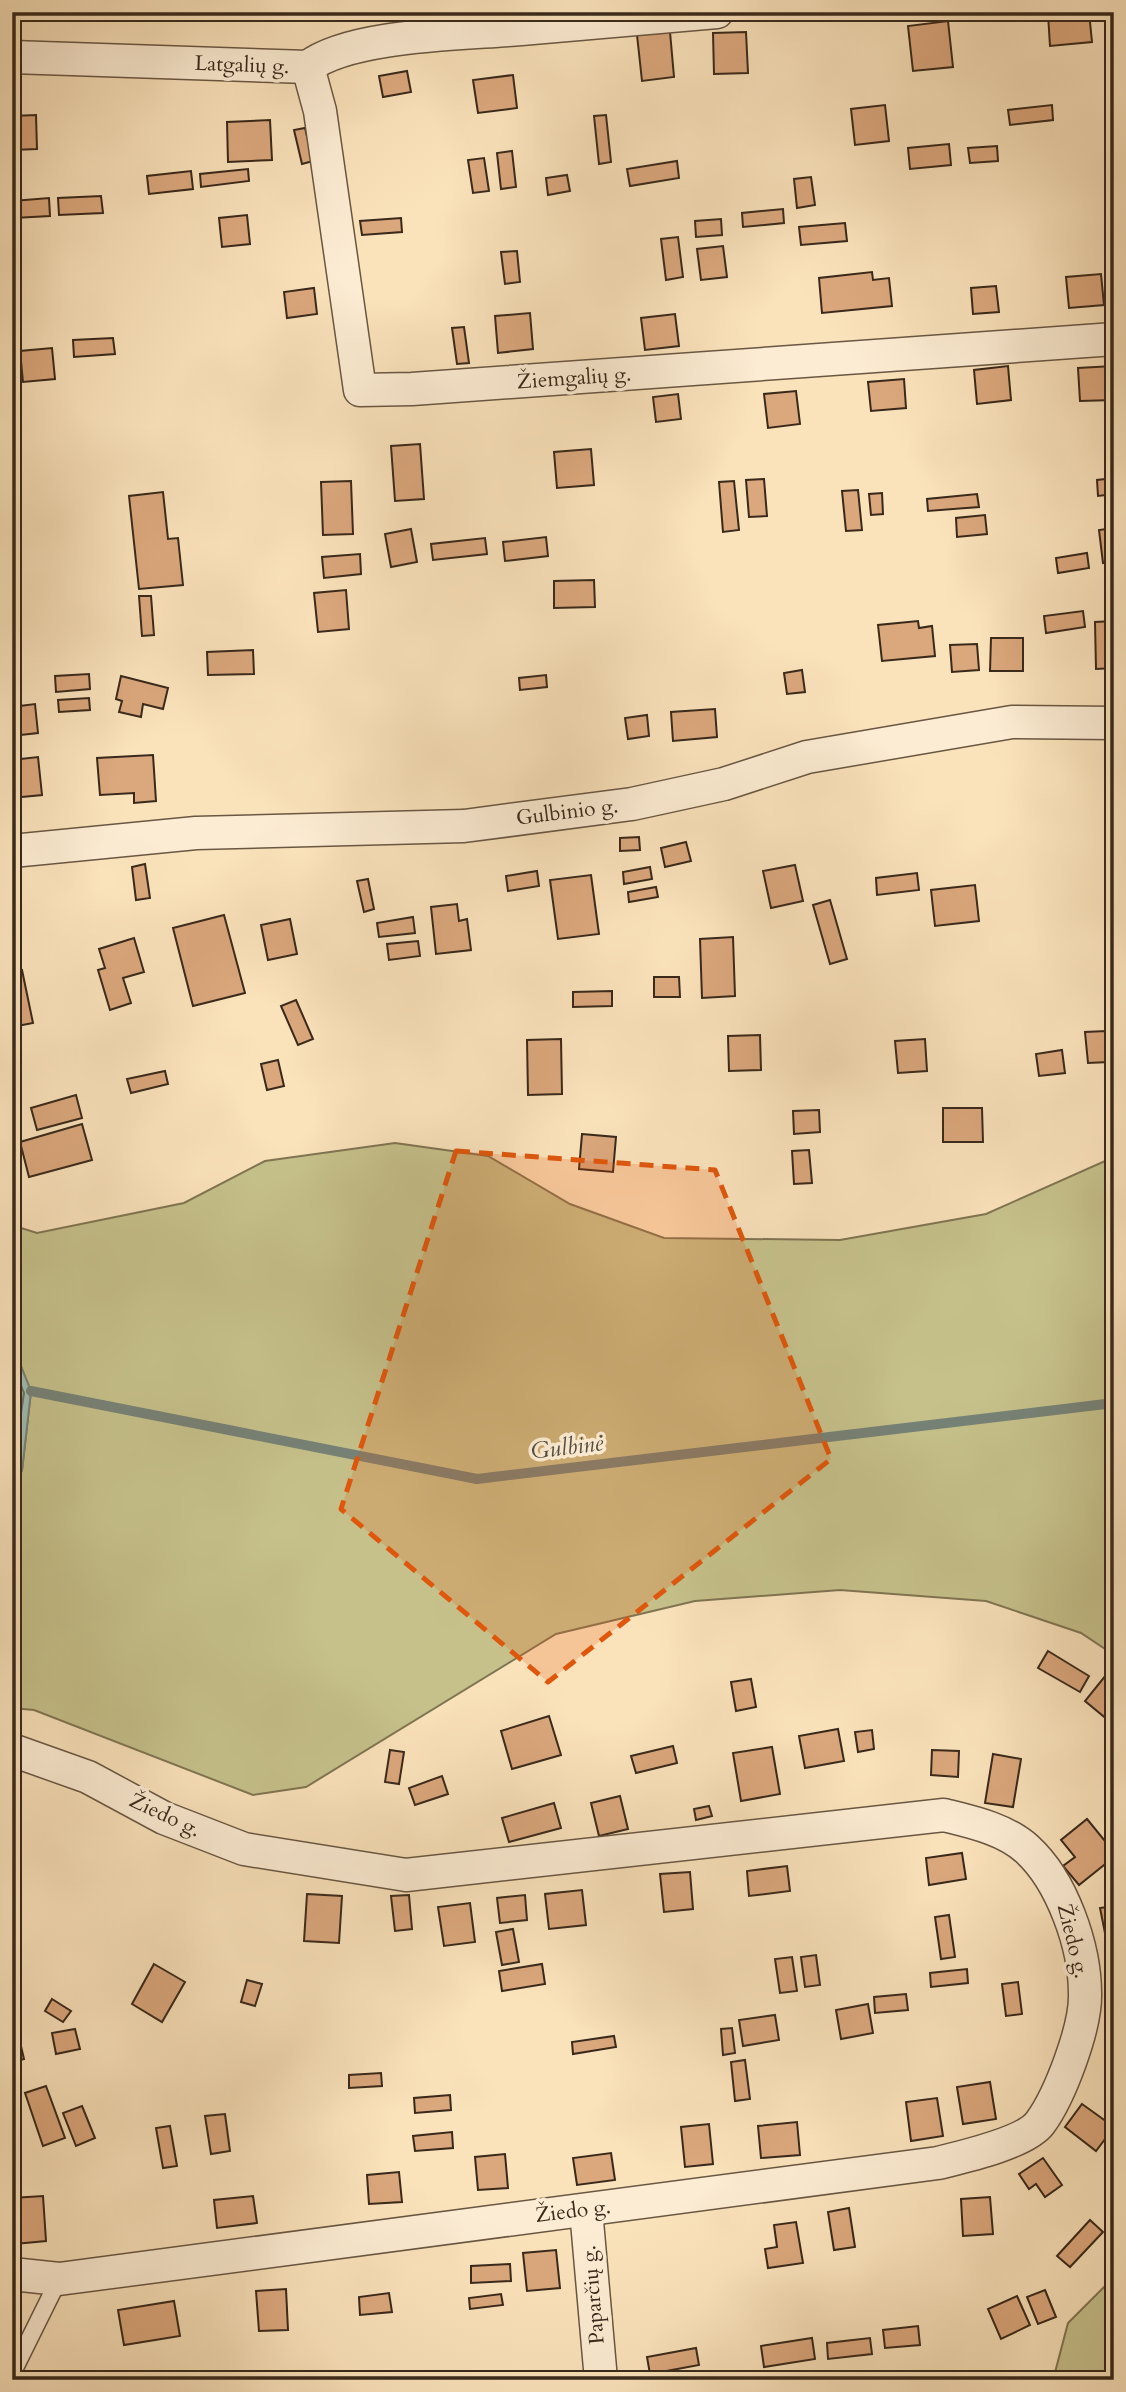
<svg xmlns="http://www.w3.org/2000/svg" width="1126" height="2392" font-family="Cardo,serif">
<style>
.green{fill:#c6c18b;stroke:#807553;stroke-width:2}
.water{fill:#9fbdb5;stroke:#768277;stroke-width:2}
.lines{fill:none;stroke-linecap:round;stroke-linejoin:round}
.shore{stroke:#6c7368;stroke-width:2}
.stream{stroke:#768277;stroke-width:10}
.building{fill:#dba77d;stroke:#39291b;stroke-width:2}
.service-casing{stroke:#695743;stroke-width:19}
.minor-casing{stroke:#695743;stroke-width:35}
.service{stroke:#fcecd3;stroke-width:16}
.minor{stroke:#fcecd3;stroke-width:32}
.marked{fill:#df570d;fill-opacity:0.2;stroke:#df570d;stroke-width:5;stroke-dasharray:14 9;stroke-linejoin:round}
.labels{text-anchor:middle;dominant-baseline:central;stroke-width:7;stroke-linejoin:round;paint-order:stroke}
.street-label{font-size:21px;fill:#39291b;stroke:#fcecd3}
.water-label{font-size:23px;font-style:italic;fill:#524e42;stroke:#fcecd3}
</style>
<rect width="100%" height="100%" fill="#fae2bb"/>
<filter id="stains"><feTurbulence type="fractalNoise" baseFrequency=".00286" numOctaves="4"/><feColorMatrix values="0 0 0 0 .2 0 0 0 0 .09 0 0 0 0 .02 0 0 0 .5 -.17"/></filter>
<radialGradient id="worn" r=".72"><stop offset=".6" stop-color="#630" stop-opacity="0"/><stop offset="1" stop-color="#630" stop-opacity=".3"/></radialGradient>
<g class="green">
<polygon points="395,1143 488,1156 570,1204 664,1238 840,1240 986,1214 1114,1157 1114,1655 1081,1633 986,1601 840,1590 695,1601 556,1634 306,1787 253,1795 34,1710 12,1708 12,1483 22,1470 31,1392 12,1344 12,1225 37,1233 184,1203 265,1161"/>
<polygon points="1114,2277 1114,2380 1053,2380 1068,2323"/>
</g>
<polygon class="water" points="12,1344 31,1391 22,1471 12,1483"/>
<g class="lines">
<polyline class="shore" points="12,1363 24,1393 12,1472"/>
<polyline class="stream" points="31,1391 477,1479 1114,1403"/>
</g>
<g class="building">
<polygon points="44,12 66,12 66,15 44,14"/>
<polygon points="1089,12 1092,42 1050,46 1048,14"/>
<polygon points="948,21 953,67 913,71 908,26"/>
<polygon points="670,32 674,77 642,81 637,35"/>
<polygon points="746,32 748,73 714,74 713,33"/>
<polygon points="407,71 411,92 383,97 379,76"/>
<polygon points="513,75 517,108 478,113 473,80"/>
<polygon points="885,105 889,141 855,145 851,109"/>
<polygon points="1052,105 1053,120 1010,125 1008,110"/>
<polygon points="36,115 37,149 12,150 12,116"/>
<polygon points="606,115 611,162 599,164 594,116"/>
<polygon points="270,120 272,160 228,162 227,122"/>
<polygon points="305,128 313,161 302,164 294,130"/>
<polygon points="949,144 951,165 910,169 908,148"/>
<polygon points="997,146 998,161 970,163 968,148"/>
<polygon points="512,151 516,187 501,189 497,153"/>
<polygon points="484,158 489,191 473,193 468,160"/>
<polygon points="677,161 679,178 630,186 627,169"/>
<polygon points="248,169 249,181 201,187 200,174"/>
<polygon points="191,171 193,189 149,194 147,176"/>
<polygon points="567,175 570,191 548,195 546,178"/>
<polygon points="811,177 815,205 797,208 794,179"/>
<polygon points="101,196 103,213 59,215 58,198"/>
<polygon points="49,198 50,216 14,218 13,201"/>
<polygon points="783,209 784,223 743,227 742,213"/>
<polygon points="247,215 250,244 222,247 219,218"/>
<polygon points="401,218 402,232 362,235 360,221"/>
<polygon points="721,219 722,235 696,237 695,221"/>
<polygon points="845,223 847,241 801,245 799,227"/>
<polygon points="678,237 683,277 666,280 661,239"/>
<polygon points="723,246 727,277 701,280 697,249"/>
<polygon points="517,251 520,282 505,284 501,252"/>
<polygon points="872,272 873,280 889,278 892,306 822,313 819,278"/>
<polygon points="1101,274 1104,305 1069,308 1066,277"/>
<polygon points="996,286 999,312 973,314 971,288"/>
<polygon points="314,288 317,314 287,318 284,292"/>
<polygon points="530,313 533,349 498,353 495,316"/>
<polygon points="675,314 679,346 645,350 641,318"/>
<polygon points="464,327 469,363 457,364 452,328"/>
<polygon points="113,338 115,354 74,357 73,340"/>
<polygon points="52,348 55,379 23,382 20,351"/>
<polygon points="1008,366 1011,400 977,404 974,370"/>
<polygon points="1113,366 1114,400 1080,401 1078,368"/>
<polygon points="904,379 906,408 871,411 868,382"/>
<polygon points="796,391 800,424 768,428 764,394"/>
<polygon points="678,394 681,419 656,422 653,397"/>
<polygon points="420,444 424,499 395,501 391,446"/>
<polygon points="591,449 594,485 557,488 554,452"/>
<polygon points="1114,478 1114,494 1098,496 1097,480"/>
<polygon points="764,479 767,516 749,517 746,480"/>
<polygon points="351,481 353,534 323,535 321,482"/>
<polygon points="734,481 739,530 723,532 719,482"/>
<polygon points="858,490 862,530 846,531 842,491"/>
<polygon points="163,492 168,539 178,538 183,585 139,589 129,496"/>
<polygon points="882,493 883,514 871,515 869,494"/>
<polygon points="977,494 979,507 928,511 927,499"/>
<polygon points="985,515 987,534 957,537 956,518"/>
<polygon points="1114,528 1114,561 1103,563 1099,530"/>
<polygon points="411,529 417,562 391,567 385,534"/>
<polygon points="546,537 548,556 505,561 503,542"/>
<polygon points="485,538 487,554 433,560 431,544"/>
<polygon points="1087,553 1089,568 1058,573 1056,558"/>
<polygon points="360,554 361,574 324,578 322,557"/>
<polygon points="594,580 595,607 554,608 554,581"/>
<polygon points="346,590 349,629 318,632 314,593"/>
<polygon points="139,596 151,596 154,635 142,636"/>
<polygon points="1083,611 1085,627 1046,633 1044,616"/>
<polygon points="918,621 919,628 932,626 935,656 882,661 878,625"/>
<polygon points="1114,621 1114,668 1096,669 1095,622"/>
<polygon points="991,638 1023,638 1023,671 990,671"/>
<polygon points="977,644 979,670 952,672 950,645"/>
<polygon points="253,650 254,674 208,675 207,652"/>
<polygon points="802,670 805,692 787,694 784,673"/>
<polygon points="89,674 90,689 56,692 55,676"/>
<polygon points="546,675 547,687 520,690 519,678"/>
<polygon points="121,676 168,688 163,709 143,704 141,717 119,712 122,701 116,699"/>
<polygon points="89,698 90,710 59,712 58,700"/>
<polygon points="35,704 38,733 12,736 12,707"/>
<polygon points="715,709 717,737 673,741 671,712"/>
<polygon points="647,715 649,736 628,739 625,718"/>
<polygon points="153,755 156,801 134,803 134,793 100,795 97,758"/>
<polygon points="38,757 42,795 12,798 12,760"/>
<polygon points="639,837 640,850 620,851 620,838"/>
<polygon points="686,842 691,861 665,867 661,848"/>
<polygon points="145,864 150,898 136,900 132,867"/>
<polygon points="795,865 803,901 771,908 763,871"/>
<polygon points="650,867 652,879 624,884 623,872"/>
<polygon points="537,871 539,886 508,891 506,876"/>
<polygon points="917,873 919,890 877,895 876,878"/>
<polygon points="591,875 599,934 558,939 550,880"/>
<polygon points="368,879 374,909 364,912 357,881"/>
<polygon points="975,885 979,921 935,926 931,890"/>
<polygon points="656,887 658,897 629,902 628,892"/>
<polygon points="830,900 847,959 830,964 813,905"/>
<polygon points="457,904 459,921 467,919 471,950 436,954 431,907"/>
<polygon points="224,915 245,993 193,1006 173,928"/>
<polygon points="413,917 415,933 379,937 377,923"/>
<polygon points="290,919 297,954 268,960 261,925"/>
<polygon points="733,937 735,996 702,998 700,939"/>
<polygon points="134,938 144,972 123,978 131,1003 110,1010 98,970 105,968 99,949"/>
<polygon points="418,941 420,956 389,960 387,944"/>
<polygon points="22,970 33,1023 12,1027 12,973"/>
<polygon points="654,977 679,977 680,997 654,997"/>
<polygon points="612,991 612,1006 573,1007 573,992"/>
<polygon points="296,1000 313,1039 298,1045 281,1006"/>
<polygon points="1106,1031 1109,1062 1088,1063 1085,1032"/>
<polygon points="760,1035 761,1070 729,1071 728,1036"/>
<polygon points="561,1039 562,1094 528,1095 527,1040"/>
<polygon points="925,1039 927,1071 898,1073 895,1041"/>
<polygon points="1062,1050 1065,1073 1039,1076 1036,1054"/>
<polygon points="278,1060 284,1086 267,1090 261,1064"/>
<polygon points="165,1071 168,1084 131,1093 127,1079"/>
<polygon points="76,1095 82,1118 37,1130 31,1108"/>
<polygon points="943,1108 982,1108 983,1142 943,1142"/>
<polygon points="819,1110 820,1132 794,1134 793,1111"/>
<polygon points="82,1124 92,1160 29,1177 20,1142"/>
<polygon points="582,1134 616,1137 613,1172 579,1169"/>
<polygon points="809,1150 812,1183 794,1184 792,1151"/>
<polygon points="1048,1651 1089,1676 1080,1692 1038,1668"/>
<polygon points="1106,1675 1114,1681 1114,1713 1108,1720 1085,1701"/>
<polygon points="751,1679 756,1707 736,1711 731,1682"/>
<polygon points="549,1716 561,1755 512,1769 501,1731"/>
<polygon points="838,1729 844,1761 805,1768 799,1736"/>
<polygon points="872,1730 874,1749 858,1752 855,1732"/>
<polygon points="673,1746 677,1763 636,1773 631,1756"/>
<polygon points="772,1747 780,1794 741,1801 733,1753"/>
<polygon points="390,1750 404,1752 399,1784 385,1782"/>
<polygon points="932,1750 959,1751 958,1777 931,1775"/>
<polygon points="993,1754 1021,1759 1013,1807 985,1803"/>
<polygon points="442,1776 448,1794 415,1805 409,1788"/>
<polygon points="620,1796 628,1829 599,1836 591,1803"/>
<polygon points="554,1803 561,1828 509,1842 502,1818"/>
<polygon points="709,1806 712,1816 696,1820 694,1809"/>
<polygon points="1087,1819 1114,1852 1114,1857 1079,1885 1063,1866 1075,1857 1061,1840"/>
<polygon points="962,1853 966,1879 929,1885 926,1858"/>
<polygon points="787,1866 790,1891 749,1896 747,1871"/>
<polygon points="690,1872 693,1909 664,1912 660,1874"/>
<polygon points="582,1890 586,1925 549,1929 545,1894"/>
<polygon points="307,1894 342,1896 339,1943 304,1941"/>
<polygon points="409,1895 412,1929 395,1931 391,1896"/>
<polygon points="525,1895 527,1920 500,1923 497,1898"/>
<polygon points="470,1903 475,1942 444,1946 438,1907"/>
<polygon points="1114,1906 1114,1952 1109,1953 1100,1908"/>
<polygon points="949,1915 955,1957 941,1959 935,1917"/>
<polygon points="513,1929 519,1962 502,1965 496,1932"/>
<polygon points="816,1955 820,1985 805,1987 801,1957"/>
<polygon points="792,1957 797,1991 780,1993 775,1959"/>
<polygon points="154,1964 185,1982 162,2022 132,2004"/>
<polygon points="542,1964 545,1984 502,1991 499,1971"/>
<polygon points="967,1969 968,1983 931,1987 930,1973"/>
<polygon points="247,1980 262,1984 255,2006 241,2002"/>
<polygon points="1018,1982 1022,2014 1006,2016 1002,1984"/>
<polygon points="906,1994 908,2010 875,2013 874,1997"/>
<polygon points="52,1999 71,2011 63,2022 45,2011"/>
<polygon points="868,2004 873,2033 841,2039 836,2010"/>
<polygon points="1108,2006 1114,2006 1114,2041 1105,2040"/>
<polygon points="775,2015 779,2040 743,2046 739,2020"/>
<polygon points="12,2021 15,2021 24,2059 12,2062"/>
<polygon points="732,2028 735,2053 723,2055 721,2029"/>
<polygon points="75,2029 80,2049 56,2054 52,2033"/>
<polygon points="614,2036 616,2047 573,2054 572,2042"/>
<polygon points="745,2060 750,2099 735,2101 731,2062"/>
<polygon points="381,2073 382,2086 349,2088 349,2075"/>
<polygon points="990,2082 996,2119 963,2124 957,2087"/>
<polygon points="46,2086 65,2138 43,2146 25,2093"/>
<polygon points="450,2095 451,2110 415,2113 414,2098"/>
<polygon points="937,2098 943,2136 911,2141 906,2102"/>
<polygon points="1082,2104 1114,2127 1096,2151 1065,2127"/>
<polygon points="82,2106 95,2138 76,2146 63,2113"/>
<polygon points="225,2114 230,2151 211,2154 205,2116"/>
<polygon points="797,2122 800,2155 761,2158 758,2126"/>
<polygon points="709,2124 713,2164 685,2167 681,2127"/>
<polygon points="170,2126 177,2166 163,2168 156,2128"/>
<polygon points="452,2132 453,2148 415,2151 413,2136"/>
<polygon points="611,2153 615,2180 577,2185 573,2158"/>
<polygon points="505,2154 508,2188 478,2190 475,2157"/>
<polygon points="1043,2158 1062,2185 1045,2197 1036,2184 1029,2189 1019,2174"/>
<polygon points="399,2172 402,2202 369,2204 367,2175"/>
<polygon points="43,2196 46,2241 15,2244 12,2198"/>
<polygon points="253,2196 257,2223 217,2228 214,2200"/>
<polygon points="990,2197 993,2234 963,2236 961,2199"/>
<polygon points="849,2208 855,2247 834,2250 828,2212"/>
<polygon points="1090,2220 1103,2232 1070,2267 1057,2256"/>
<polygon points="796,2222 803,2263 768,2268 765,2249 777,2247 774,2225"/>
<polygon points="556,2250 560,2288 527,2291 523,2253"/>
<polygon points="510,2264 511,2281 471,2283 471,2266"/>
<polygon points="286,2289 288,2330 259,2331 256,2291"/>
<polygon points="1045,2290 1056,2317 1038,2324 1027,2297"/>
<polygon points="389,2293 392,2312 360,2315 359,2297"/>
<polygon points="501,2294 503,2305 470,2309 469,2298"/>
<polygon points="1017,2296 1030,2325 1001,2339 988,2309"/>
<polygon points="174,2301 180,2336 124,2345 118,2310"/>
<polygon points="918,2326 920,2345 885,2348 883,2330"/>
<polygon points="812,2338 815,2359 764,2367 761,2346"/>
<polygon points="870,2338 872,2354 828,2359 827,2343"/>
<polygon points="696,2348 699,2365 650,2374 647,2357"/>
</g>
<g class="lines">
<defs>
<polyline id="service" points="12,2374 59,2279"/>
<g id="minor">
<path d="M12,57L308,67C350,34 466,34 521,29C586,23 652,18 717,12"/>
<polyline points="308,67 320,111 360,390 412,389 1114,339"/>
<polyline points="12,851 196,833 464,826 632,804 724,784 807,757 1012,722 1114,723"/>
<path d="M12,1750L88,1777L164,1818L244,1849L406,1875L944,1815C972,1822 1005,1829 1027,1849C1062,1881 1085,1946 1085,1994C1086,2027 1060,2096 1040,2123C1025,2143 962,2157 938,2163L59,2279L12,2274"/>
<polyline points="586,2210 601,2380"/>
</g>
</defs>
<use href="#service" class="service-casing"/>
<use href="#minor" class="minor-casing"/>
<use href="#service" class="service"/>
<use href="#minor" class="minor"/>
</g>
<path class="marked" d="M456,1151L715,1170L831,1459L548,1682L341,1509Z"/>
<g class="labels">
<g class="street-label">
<text transform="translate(242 65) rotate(2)">Latgalių g.</text>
<text transform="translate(574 378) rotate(-4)">Žiemgalių g.</text>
<text transform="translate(567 812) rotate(-7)">Gulbinio g.</text>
<text transform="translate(165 1815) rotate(25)">Žiedo g.</text>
<text transform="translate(1073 1941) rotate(76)">Žiedo g.</text>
<text transform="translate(573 2211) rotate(-7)">Žiedo g.</text>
<text transform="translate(593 2295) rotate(-95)">Paparčių g.</text>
</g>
<g class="water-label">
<text transform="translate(567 1447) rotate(-7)">Gulbinė</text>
</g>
</g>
<rect width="1126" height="2392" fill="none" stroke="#fae2bb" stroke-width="42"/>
<rect x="14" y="14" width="1098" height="2364" fill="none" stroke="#39291b" stroke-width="3.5"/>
<rect x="21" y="21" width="1084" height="2350" fill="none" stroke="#39291b" stroke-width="2"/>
<rect width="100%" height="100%" filter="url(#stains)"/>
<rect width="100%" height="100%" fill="url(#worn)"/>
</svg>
